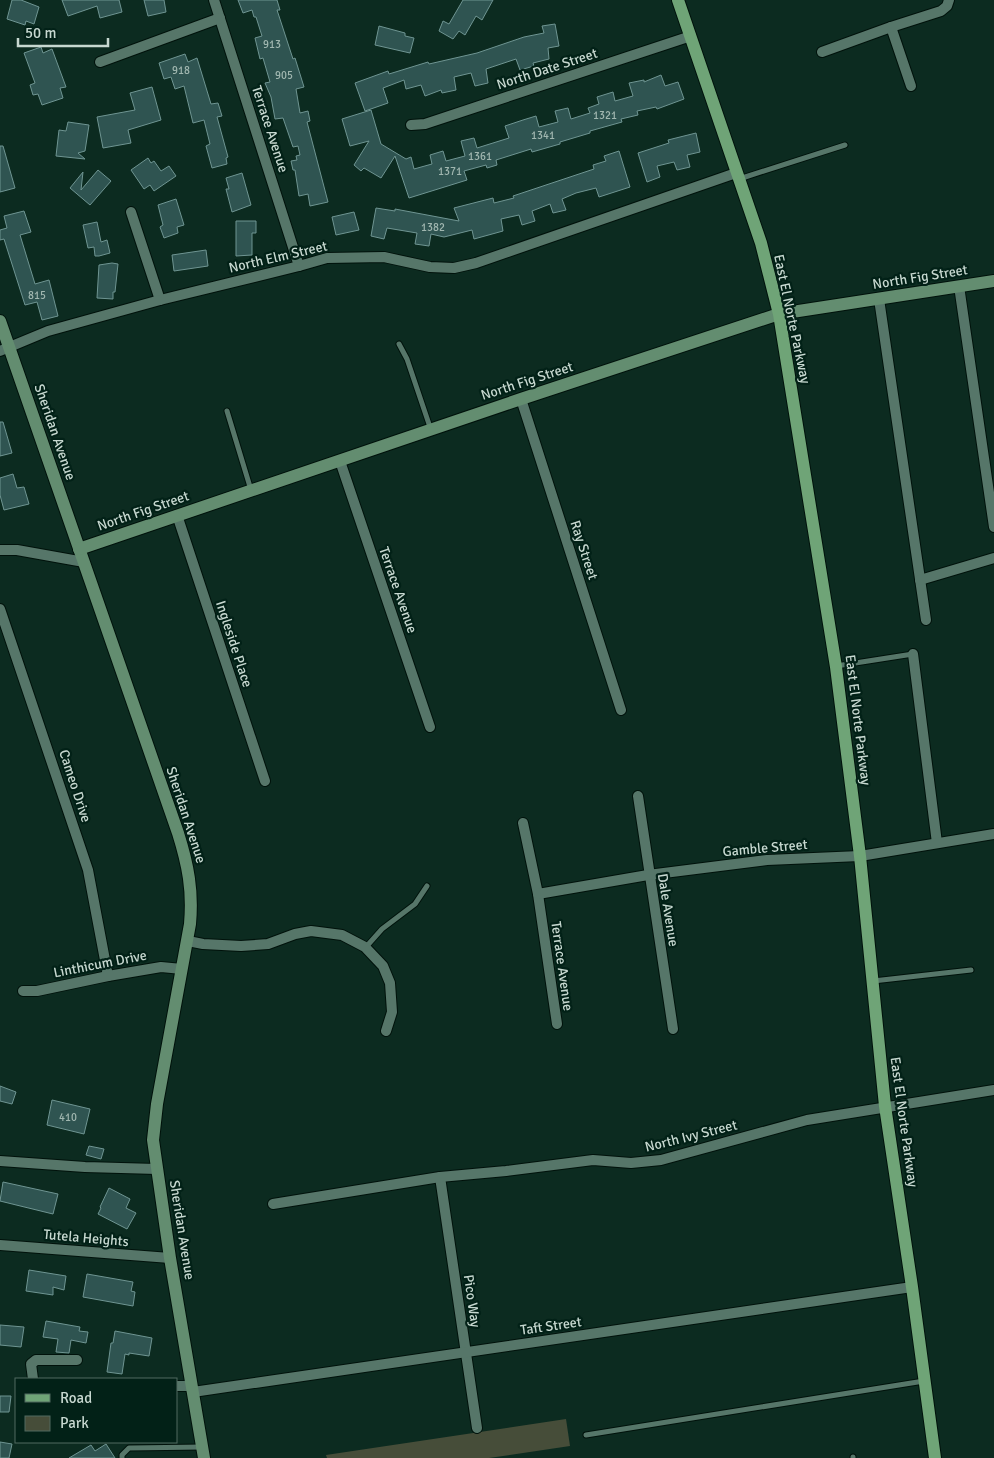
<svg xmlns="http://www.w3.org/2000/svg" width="994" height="1458" font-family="Signika,sans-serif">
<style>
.green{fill:#464d39}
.building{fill:#2f5451;stroke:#6f9592}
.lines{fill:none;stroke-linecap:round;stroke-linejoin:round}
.lane-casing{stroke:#00120b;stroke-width:7}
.street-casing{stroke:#00120b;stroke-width:12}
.secondary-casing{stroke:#00120b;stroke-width:14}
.primary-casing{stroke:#00120b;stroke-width:14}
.lane{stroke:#567669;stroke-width:5}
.street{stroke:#567669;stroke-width:10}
.secondary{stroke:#638d70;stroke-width:12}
.primary{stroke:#6fa477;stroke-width:12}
.labels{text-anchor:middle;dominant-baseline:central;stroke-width:4.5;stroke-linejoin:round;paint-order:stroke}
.number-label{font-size:11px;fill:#a1b7b0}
.street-label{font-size:14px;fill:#c7d8d0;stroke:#022117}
</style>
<rect width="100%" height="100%" fill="#0c2b20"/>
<polygon class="green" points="566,1419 570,1446 489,1458 327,1458 326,1455"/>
<g class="building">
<polygon points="12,0 21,0 39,7 34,24 26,21 25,25 7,19"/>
<polygon points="62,0 119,0 122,12 100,18 97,6 68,16"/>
<polygon points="144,0 164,0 166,12 148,16"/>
<polygon points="238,0 277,0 280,10 277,10 293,59 295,58 304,87 296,89 300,113 308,111 310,121 307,122 328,202 310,206 308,194 299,196 295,170 293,170 291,161 297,160 296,156 300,155 298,146 293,147 283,118 275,119 271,97 265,83 270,82 263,58 260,59 255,38 262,36 256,17 254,17 252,10 243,13"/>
<polygon points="463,0 493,0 482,20 476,16 465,35 459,31 453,39 439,31 443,21 449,24"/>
<polygon points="555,24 559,46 548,48 549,59 533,63 534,66 520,70 516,59 486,69 488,83 475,86 471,73 454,77 456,90 442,93 441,90 425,96 421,85 406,89 404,80 383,88 388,103 365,111 355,83 388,71 389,74 428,62 429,64 477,53 524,37 544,33 542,26"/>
<polygon points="379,26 405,33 405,36 414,38 410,53 375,45"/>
<polygon points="41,47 43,53 52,49 66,87 60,88 63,98 42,105 38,94 33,95 30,85 35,83 24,53"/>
<polygon points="185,54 188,62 197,58 211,104 218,103 222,116 217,117 228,157 226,158 227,164 212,168 206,146 210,144 204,120 193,123 184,86 175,89 171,77 164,79 159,63"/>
<polygon points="661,75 665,86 678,82 684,99 657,109 656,107 637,111 638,115 621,119 622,122 590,131 590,133 560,142 560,144 532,152 531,149 496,160 497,165 487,168 486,165 464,171 467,180 409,198 395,156 381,178 364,168 361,171 354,165 369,141 350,146 342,119 371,110 381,144 406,159 411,157 414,169 432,164 430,155 443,151 446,161 465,156 461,141 474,138 477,148 509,138 505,126 523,120 536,116 539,127 558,122 555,111 568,108 571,119 590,113 588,108 599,104 597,97 613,92 615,101 633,96 629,83 644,80 644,82"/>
<polygon points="152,87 161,120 128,130 131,143 103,148 97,117 135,110 130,93"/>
<polygon points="68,122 89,125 85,151 78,153 85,159 56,156 59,130 66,131"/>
<polygon points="696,133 700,152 687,155 690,167 677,170 674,162 657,166 660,177 647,182 638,153 669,143 668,140"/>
<polygon points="0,146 3,146 15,188 0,192"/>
<polygon points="619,151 630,187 599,197 596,188 576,193 562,199 566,210 553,213 550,204 532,211 535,221 522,225 519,215 501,219 503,231 474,239 472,230 444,237 431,234 429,246 415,244 417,233 387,228 384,239 371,236 376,208 395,211 395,209 459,221 454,208 493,198 494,203 514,198 513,196 594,169 593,165 606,161 604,156"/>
<polygon points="148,158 151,163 154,161 161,171 169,166 176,176 154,191 150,185 144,189 131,170"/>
<polygon points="98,170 111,181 90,205 70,188 83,172 81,190"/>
<polygon points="242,173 251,205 232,212 226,189 229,189 226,178"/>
<polygon points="176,199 184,225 177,227 178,233 164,238 160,227 163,225 158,205"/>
<polygon points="24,211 31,232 20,235 35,284 49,280 58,316 42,320 37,302 25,305 4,239 0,240 0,230 7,228 4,216"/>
<polygon points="354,212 359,230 336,235 332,217"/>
<polygon points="236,221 256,221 256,233 252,233 252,255 236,256"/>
<polygon points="97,222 101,242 107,240 110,253 99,256 95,256 94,247 88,248 83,225"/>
<polygon points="206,250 208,266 174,271 172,255"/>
<polygon points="112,263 118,264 115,292 113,292 113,299 97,298 99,265"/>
<polygon points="0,422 3,422 12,453 0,456"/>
<polygon points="13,474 17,488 24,487 29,504 4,510 0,495 0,478"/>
<polygon points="0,1086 16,1092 12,1104 0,1101"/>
<polygon points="52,1100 90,1109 84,1134 47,1125"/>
<polygon points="89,1146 104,1149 101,1159 86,1155"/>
<polygon points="3,1182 58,1194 53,1214 0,1201"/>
<polygon points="109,1188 130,1199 126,1208 136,1213 127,1229 98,1214 101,1208 100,1207"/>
<polygon points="29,1270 66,1276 64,1290 53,1287 53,1295 26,1291"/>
<polygon points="87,1274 133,1282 131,1291 135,1292 133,1306 83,1297"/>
<polygon points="46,1321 80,1327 79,1331 88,1332 86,1343 71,1340 69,1353 56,1352 58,1339 43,1337"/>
<polygon points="0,1325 24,1327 21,1347 0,1345"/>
<polygon points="115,1331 152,1338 149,1356 129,1353 129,1355 125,1354 122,1374 107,1372 111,1343 113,1343"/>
<polygon points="0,1396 11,1396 9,1412 0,1412"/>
<polygon points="0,1442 12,1444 9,1458 0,1458"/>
<polygon points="106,1444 115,1458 69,1458 91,1445 95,1451"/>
</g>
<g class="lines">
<defs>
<g id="lane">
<polyline points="739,179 845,145"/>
<polyline points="399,344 407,359 431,430"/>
<polyline points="227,411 251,490"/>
<polyline points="836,666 913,654"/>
<polyline points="366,947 382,929 415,904 427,886"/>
<polyline points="873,981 971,970"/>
<polyline points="586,1435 924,1381"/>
<polyline points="853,1457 853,1458"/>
<polyline points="122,1458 122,1455 129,1448 202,1447"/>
</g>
<g id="street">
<polyline points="214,0 299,266"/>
<polyline points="891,27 911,86"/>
<polyline points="822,52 891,27 941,11 947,6 949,0"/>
<polyline points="100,62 220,18"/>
<polyline points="411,125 425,124 691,36"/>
<polyline points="131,212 160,300"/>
<polyline points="959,286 994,527"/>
<polyline points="879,299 926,620"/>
<polyline points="0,351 48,331 160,300 299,266 327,258 384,257 430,267 454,268 476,263 736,173"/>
<polyline points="521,399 621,710"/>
<polyline points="340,461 430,727"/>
<polyline points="177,515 265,781"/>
<polyline points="0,550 17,550 84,562"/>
<polyline points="920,580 994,558"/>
<polyline points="0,609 88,870 108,976"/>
<polyline points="913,654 937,843"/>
<polyline points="638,796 673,1029"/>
<polyline points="523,823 538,894 557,1024"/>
<polyline points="538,894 648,875 767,860 860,856 994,834"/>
<polyline points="188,941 203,944 241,946 268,944 295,934 311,931 342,935 365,947 383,966 390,983 392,1012 386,1031"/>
<polyline points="23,991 37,991 108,976 161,967 182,969"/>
<polyline points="0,1161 85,1167 157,1169"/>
<polyline points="440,1177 477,1428"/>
<polyline points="273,1204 440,1177 506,1171 593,1160 631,1163 661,1160 807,1120 994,1090"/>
<polyline points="0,1245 170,1258"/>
<polyline points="33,1379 31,1364 36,1360 77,1360"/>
<polyline points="176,1386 192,1386"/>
<polyline points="193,1392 912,1287"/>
</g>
<g id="secondary">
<path d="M0,321L178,833C188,865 193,890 190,924L157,1104L153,1140L170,1258L204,1458"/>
<polyline points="79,549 521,399 779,314 994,281"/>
</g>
<polyline id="primary" points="678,0 761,243 779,314 836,667 860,856 885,1106 912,1287 935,1458"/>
</defs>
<use href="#lane" class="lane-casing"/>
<use href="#street" class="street-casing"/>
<use href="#secondary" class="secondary-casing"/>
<use href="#primary" class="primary-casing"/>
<use href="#lane" class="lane"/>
<use href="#street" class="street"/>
<use href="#secondary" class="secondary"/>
<use href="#primary" class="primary"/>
</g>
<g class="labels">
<g class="number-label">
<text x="272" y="44">913</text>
<text x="181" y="70">918</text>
<text x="284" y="75">905</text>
<text x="605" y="115">1321</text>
<text x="543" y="135">1341</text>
<text x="480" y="156">1361</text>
<text x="450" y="171">1371</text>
<text x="433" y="227">1382</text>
<text x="37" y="295">815</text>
<text x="68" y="1117">410</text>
</g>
<g class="street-label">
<text transform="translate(547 69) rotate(-18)">North Date Street</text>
<text transform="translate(270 129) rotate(72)">Terrace Avenue</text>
<text transform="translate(278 257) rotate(-13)">North Elm Street</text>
<text transform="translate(920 277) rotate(-9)">North Fig Street</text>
<text transform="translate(792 319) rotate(78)">East El Norte Parkway</text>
<text transform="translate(527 381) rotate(-18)">North Fig Street</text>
<text transform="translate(55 432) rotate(71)">Sheridan Avenue</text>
<text transform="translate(143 511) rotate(-19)">North Fig Street</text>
<text transform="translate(584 550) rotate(72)">Ray Street</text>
<text transform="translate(398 590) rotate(71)">Terrace Avenue</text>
<text transform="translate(234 644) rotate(72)">Ingleside Place</text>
<text transform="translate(858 720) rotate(83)">East El Norte Parkway</text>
<text transform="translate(75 786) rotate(72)">Cameo Drive</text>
<text transform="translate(186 815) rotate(72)">Sheridan Avenue</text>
<text transform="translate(765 848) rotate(-5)">Gamble Street</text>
<text transform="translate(668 910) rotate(81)">Dale Avenue</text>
<text transform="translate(100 964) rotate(-11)">Linthicum Drive</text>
<text transform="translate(562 966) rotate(82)">Terrace Avenue</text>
<text transform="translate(904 1122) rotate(82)">East El Norte Parkway</text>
<text transform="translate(691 1136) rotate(-14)">North Ivy Street</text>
<text transform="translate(182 1230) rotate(81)">Sheridan Avenue</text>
<text transform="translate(86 1238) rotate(5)">Tutela Heights</text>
<text transform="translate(472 1301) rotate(82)">Pico Way</text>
<text transform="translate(551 1326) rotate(-8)">Taft Street</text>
</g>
</g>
<rect x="15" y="1378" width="162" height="65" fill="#022117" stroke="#516a61"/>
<rect x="25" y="1394" width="25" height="8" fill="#6fa477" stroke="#516a61"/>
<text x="60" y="1403" font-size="15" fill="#c7d8d0">Road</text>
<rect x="25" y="1416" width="25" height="15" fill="#464d39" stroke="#516a61"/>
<text x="60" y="1428" font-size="15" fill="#c7d8d0">Park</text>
<path d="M18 38v8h90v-8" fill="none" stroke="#c7d8d0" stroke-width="2.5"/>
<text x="25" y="38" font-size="15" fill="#c7d8d0" stroke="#022117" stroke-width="4" paint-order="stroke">50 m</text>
</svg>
